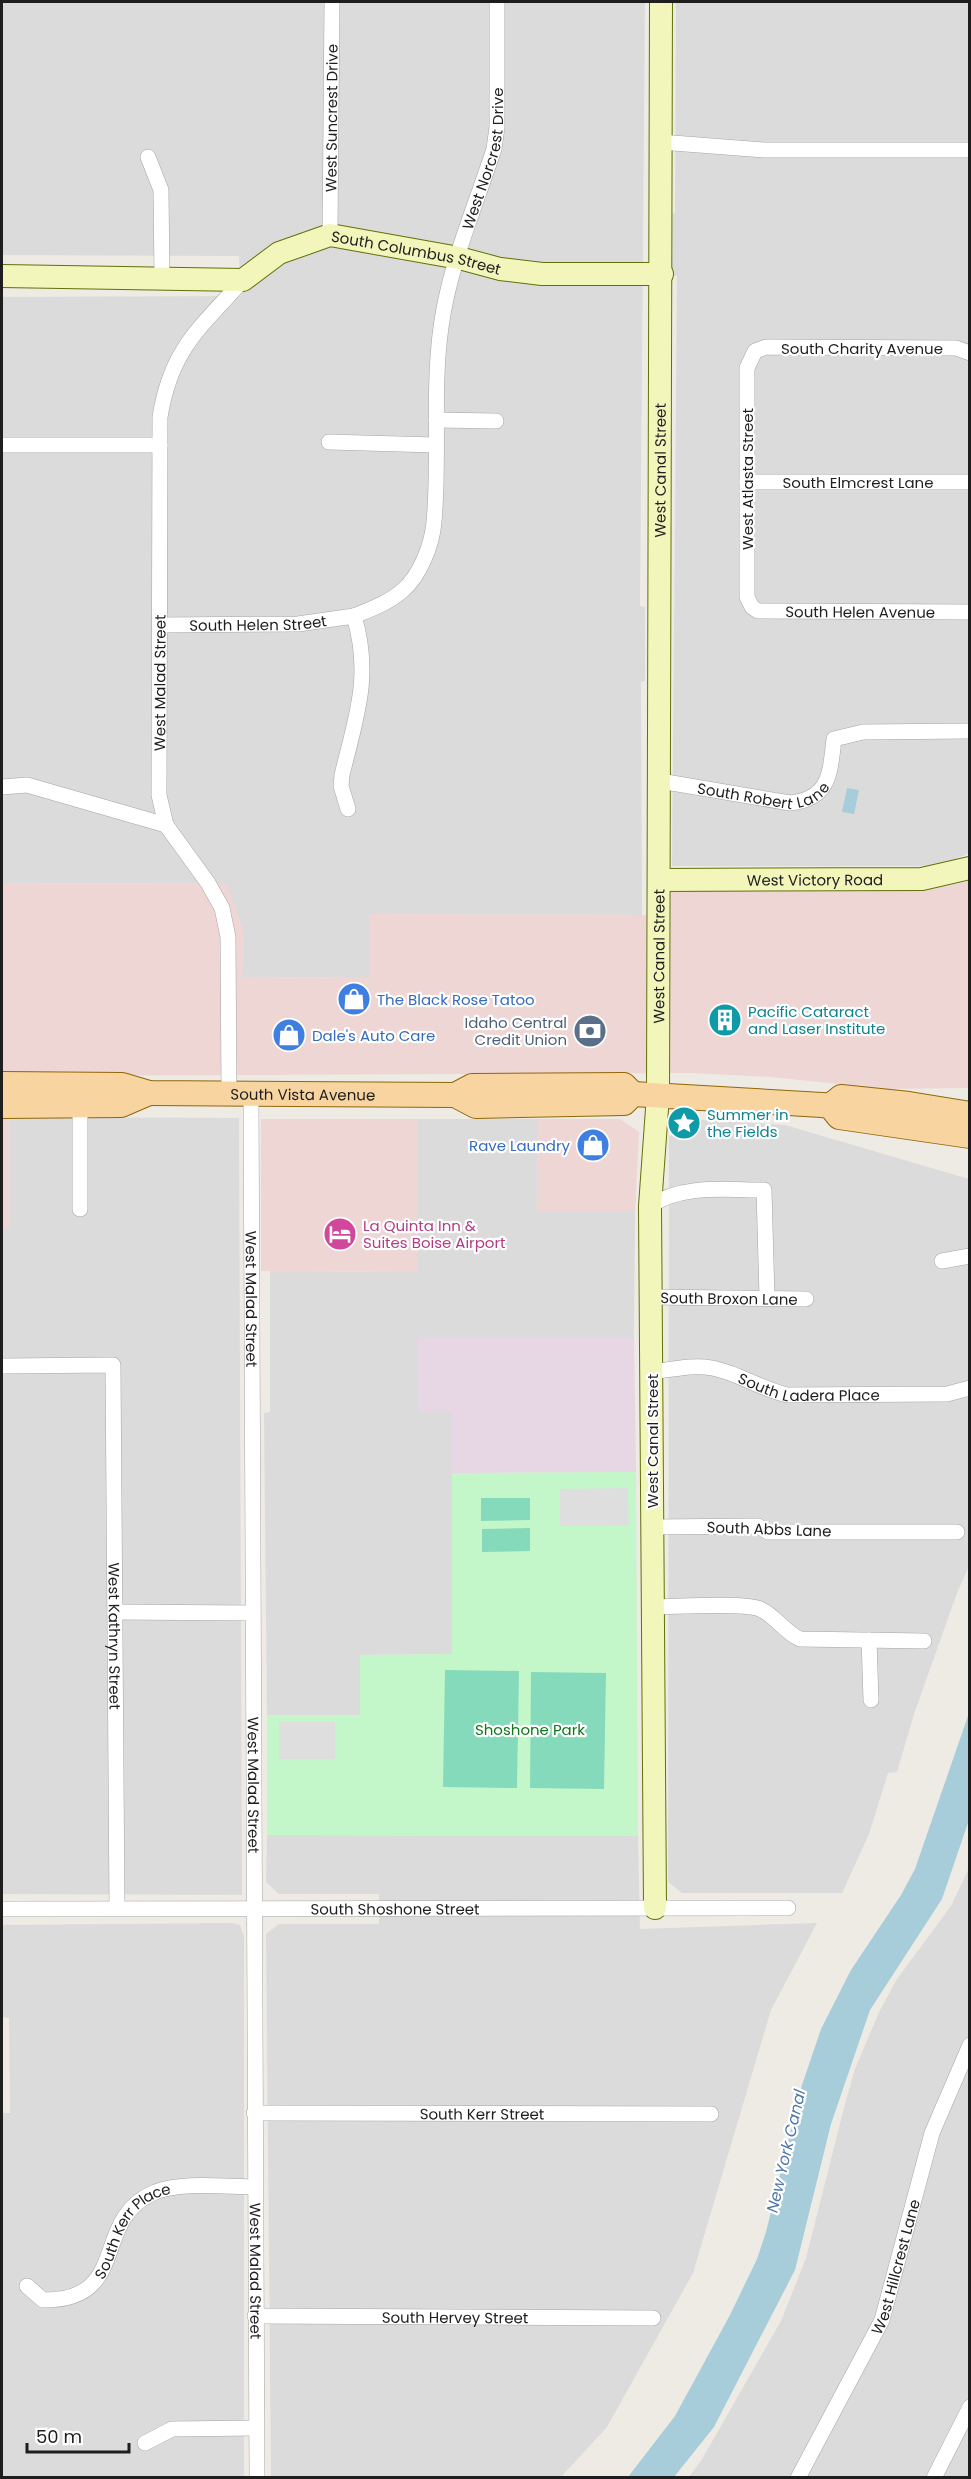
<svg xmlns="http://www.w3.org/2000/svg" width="971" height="2479" font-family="Poppins,sans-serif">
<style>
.residential{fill:#dcdbdb}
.commercial{fill:#eed6d4}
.industrial{fill:#e7d6e4}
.park{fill:#c3f7c9}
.pitch{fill:#86dabc}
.parking{fill:#dedede}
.water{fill:#a7cdda}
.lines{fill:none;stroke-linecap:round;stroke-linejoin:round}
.street-casing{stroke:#a5a5a5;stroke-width:16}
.secondary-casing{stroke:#62700a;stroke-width:24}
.primary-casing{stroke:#906707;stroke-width:26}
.street{stroke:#fff;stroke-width:15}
.secondary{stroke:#f2f6ba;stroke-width:22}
.primary{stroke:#f7d4a0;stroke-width:24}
.labels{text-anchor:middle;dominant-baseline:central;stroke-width:4.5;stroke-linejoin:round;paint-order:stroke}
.street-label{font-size:15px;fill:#1e1e1e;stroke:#fff}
.shop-label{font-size:15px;fill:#366cbe;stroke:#fff;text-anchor:start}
.culture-label{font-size:15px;fill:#0d838f;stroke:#fff;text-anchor:start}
.service-label{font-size:15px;fill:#4e5e75;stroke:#fff;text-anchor:end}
.hotel-label{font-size:15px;fill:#b23c85;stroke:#fff;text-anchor:start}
.park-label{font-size:15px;fill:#11771c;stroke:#fff}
.water-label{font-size:16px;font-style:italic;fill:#4f79a9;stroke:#fff}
</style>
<rect width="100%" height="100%" fill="#eeebe4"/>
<g class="residential">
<polygon points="2,2 645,2 640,606 645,607 645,681 641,682 642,915 370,914 370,978 242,977 243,930 226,884 2,883 2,297 241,296 239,256 2,255"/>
<polygon points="676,2 969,2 969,853 942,866 672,866 677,276 670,276 671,214 675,213"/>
<polygon points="10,1117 239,1118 242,1895 2,1894 2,1228 10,1228"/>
<polygon points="417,1119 538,1119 537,1212 635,1212 634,1338 417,1338 452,1412 452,1654 360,1655 360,1715 267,1715 264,1413 270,1412 270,1271 417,1272"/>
<polygon points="689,1119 785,1125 969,1179 969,1566 957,1593 914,1714 897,1772 888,1773 869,1834 842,1893 682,1893 668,1882 669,1137"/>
<polygon points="267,1835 638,1836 640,1929 817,1923 771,2010 693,2273 607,2427 561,2477 271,2477 266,1934 279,1924 379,1924 379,1894 279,1894 266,1882"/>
<polygon points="969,1868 969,2477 688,2478 701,2461 781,2321 806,2258 845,2104 855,2069 879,2012 897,1979 951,1906"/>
<polygon points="232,1923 240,1925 244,1937 244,2477 2,2477 2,2113 10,2113 9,2018 2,2017 2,1925"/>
</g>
<g class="commercial">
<polygon points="969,881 969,1088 886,1089 771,1077 692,1073 2,1076 2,883 227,884 243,930 242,977 369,978 369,914 670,915 671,890 930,889"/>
<rect x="2" y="1117" width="8" height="111"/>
<polygon points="261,1119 417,1119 417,1272 261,1271"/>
<polygon points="538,1119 620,1119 639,1132 635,1212 537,1212"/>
</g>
<polygon class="industrial" points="417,1338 634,1338 636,1472 452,1473 452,1412 419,1412"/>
<polygon class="park" points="636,1472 638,1836 267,1835 267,1715 360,1715 360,1655 452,1654 452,1473"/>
<g class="pitch">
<polygon points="481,1498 530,1498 530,1520 481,1521"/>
<polygon points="530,1528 530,1551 482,1552 482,1529"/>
<polygon points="445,1670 519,1671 517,1788 443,1787"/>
<polygon points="531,1672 606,1673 604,1789 530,1788"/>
</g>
<g class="parking">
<polygon points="628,1488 629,1525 560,1526 560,1489"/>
<rect x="279" y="1722" width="56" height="37"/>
</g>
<g class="water">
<polygon points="847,788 859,790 854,814 842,812"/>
<polygon points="969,1713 969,1820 942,1899 870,2010 831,2124 795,2270 714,2427 674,2477 628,2477 675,2416 730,2315 757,2259 766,2232 802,2085 821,2029 851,1970 901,1895 915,1869"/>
</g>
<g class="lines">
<defs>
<g id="street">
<polyline points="660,142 764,150 970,150"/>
<polyline points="148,157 161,190 162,278"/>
<path id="s1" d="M330,235L332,2"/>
<path id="s2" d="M970,353L956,348L766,347L755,351L747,368V597L752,607L758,611L970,612"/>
<polyline points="436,420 496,421"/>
<polyline points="329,442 435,445"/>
<polyline points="2,445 160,445"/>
<path id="s3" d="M747,482H970"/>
<path id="s4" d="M160,625L298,624L354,616"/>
<path id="s5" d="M660,781L790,803C830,799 830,773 834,739L863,732L970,731"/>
<polyline points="2,787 27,785 166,825"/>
<path id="s6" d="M348,809L341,786L342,775C356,717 372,676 354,616C371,609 388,603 402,591C420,576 432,545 434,522C440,458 432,392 441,327C449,267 475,207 494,149L497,127V2"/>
<path id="s7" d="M251,1092L257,2478"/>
<path id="s8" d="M229,1093L228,937L222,908L208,883L166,825L159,795L160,417C171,349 199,329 243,280"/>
<polyline points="80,1106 80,1209"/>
<path d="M650,1206C683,1184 726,1190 764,1190L767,1298"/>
<polyline points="942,1261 970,1256"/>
<path id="s9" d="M651,1297L806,1299"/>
<path id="s10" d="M2,1366L113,1365L117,1908"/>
<path id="s11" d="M651,1372C671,1370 692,1364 712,1368C738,1373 761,1389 787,1395L947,1394L970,1388"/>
<polyline points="652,1527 758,1526 768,1532 957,1532"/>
<path d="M653,1607C675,1607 743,1602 760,1609C776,1616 784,1632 800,1639L924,1641"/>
<polyline points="115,1612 252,1613"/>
<polyline points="869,1640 871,1700"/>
<path id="s12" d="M2,1909L788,1908"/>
<path id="s13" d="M254,2113L711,2114"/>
<path id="s14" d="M27,2286L43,2300C131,2301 91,2220 153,2193C180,2181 226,2187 255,2187"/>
<path id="s15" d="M255,2316L653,2318"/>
<polyline points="145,2443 172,2429 256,2428"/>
<path id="s16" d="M798,2478L882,2320L932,2133L970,2045"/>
<polyline points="934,2478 970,2407"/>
</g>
<g id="secondary">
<path id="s17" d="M2,276L243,280L279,253L330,235L459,258L500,269L542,274H662"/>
<path id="s18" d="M659,880L922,879L970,868"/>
<path id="s19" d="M655,1908L650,1206L658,1095L661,2"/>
</g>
<g id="primary">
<path id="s20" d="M2,1084L122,1085L149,1093L455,1095L476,1106L624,1103L633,1094"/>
<polyline points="633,1094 822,1105 830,1106 839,1117 970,1136"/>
<polyline points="455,1095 472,1086 624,1085 633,1094"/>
<polyline points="2,1106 121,1105 149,1093"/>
<polyline points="830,1106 841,1097 909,1104 970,1114"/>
</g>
</defs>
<use href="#street" class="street-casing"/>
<use href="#secondary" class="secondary-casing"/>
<use href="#primary" class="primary-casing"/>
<use href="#street" class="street"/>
<use href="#secondary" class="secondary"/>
<use href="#primary" class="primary"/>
</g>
<defs>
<symbol id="shop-disc" viewBox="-11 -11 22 22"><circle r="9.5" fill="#3f7fe0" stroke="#fff"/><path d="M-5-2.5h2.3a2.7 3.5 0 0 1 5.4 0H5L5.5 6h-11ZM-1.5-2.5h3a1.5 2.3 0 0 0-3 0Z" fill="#fff"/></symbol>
<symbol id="building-disc" viewBox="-11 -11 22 22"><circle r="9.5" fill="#0f9aa8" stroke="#fff"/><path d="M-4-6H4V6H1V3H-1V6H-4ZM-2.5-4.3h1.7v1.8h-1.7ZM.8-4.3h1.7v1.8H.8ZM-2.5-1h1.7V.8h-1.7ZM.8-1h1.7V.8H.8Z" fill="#fff"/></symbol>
<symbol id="bank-disc" viewBox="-11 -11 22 22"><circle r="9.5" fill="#5c6f8a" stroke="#fff"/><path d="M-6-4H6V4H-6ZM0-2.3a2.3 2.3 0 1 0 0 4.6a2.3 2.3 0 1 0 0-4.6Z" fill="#fff"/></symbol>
<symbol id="sight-disc" viewBox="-11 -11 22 22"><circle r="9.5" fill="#0f9aa8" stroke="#fff"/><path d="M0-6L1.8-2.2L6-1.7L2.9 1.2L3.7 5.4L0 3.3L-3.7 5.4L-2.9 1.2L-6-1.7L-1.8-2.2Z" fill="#fff"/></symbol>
<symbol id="hotel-disc" viewBox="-11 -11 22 22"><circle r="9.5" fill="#d1479c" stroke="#fff"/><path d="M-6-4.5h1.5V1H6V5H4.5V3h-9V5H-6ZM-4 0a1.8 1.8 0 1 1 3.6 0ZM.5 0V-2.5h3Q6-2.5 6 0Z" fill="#fff"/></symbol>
</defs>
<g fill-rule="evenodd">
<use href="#shop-disc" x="335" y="980" width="38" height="38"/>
<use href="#building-disc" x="706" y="1001" width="38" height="38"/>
<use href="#bank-disc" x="571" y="1012" width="38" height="38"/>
<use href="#shop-disc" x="270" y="1016" width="38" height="38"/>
<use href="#sight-disc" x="665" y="1104" width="38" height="38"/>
<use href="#shop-disc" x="574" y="1126" width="38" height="38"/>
<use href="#hotel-disc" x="321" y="1215" width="38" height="38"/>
</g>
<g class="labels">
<g class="street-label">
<text stroke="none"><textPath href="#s1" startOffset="117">West Suncrest Drive</textPath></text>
<text stroke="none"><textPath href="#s6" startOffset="699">West Norcrest Drive</textPath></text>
<text stroke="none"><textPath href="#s17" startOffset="428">South Columbus Street</textPath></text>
<text x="862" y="348">South Charity Avenue</text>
<text stroke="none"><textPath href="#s19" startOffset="1438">West Canal Street</textPath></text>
<text transform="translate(747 479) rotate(-90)">West Atlasta Street</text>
<text stroke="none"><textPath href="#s3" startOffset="111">South Elmcrest Lane</textPath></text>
<text stroke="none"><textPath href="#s2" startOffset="585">South Helen Avenue</textPath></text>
<text stroke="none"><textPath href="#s4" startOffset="98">South Helen Street</textPath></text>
<text stroke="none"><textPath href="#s8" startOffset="429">West Malad Street</textPath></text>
<text stroke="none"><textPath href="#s5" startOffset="106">South Robert Lane</textPath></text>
<text stroke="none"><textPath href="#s18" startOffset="156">West Victory Road</textPath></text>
<text stroke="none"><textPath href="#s19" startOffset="952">West Canal Street</textPath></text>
<text stroke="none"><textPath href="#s20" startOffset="302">South Vista Avenue</textPath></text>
<text stroke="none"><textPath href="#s9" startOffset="78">South Broxon Lane</textPath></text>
<text stroke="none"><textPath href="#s7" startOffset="207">West Malad Street</textPath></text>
<text stroke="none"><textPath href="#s11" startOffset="162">South Ladera Place</textPath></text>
<text transform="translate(652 1441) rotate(-90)">West Canal Street</text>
<text transform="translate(769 1529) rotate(2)">South Abbs Lane</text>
<text stroke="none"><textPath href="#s10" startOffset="382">West Kathryn Street</textPath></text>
<text stroke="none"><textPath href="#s7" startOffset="693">West Malad Street</textPath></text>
<text stroke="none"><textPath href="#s12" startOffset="393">South Shoshone Street</textPath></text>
<text stroke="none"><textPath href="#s13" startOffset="228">South Kerr Street</textPath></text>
<text stroke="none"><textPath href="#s14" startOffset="144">South Kerr Place</textPath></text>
<text stroke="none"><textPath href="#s16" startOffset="234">West Hillcrest Lane</textPath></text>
<text stroke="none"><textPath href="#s7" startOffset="1179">West Malad Street</textPath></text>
<text stroke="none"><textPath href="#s15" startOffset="200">South Hervey Street</textPath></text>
</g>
<g class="shop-label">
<text x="377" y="999">The Black Rose Tatoo</text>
<text x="312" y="1035">Dale's Auto Care</text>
<text x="570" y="1145" text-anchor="end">Rave Laundry</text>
</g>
<g class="culture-label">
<text x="748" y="1011">Pacific Cataract<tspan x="748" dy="17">and Laser Institute</tspan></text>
<text x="707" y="1114">Summer in<tspan x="707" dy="17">the Fields</tspan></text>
</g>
<g class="service-label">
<text x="567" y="1022">Idaho Central<tspan x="567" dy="17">Credit Union</tspan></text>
</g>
<g class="hotel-label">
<text x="363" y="1225">La Quinta Inn &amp;<tspan x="363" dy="17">Suites Boise Airport</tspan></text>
</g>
<g class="park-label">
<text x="530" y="1729">Shoshone Park</text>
</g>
<g class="water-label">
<text transform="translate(786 2151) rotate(-77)">New York Canal</text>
</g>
</g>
<rect width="971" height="2479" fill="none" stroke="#1e1e1e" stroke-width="6"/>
<path d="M27 2443v9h102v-9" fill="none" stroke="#1e1e1e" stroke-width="3"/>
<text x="36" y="2443" font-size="18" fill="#1e1e1e" stroke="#ffffff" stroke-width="4.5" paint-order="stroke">50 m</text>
</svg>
